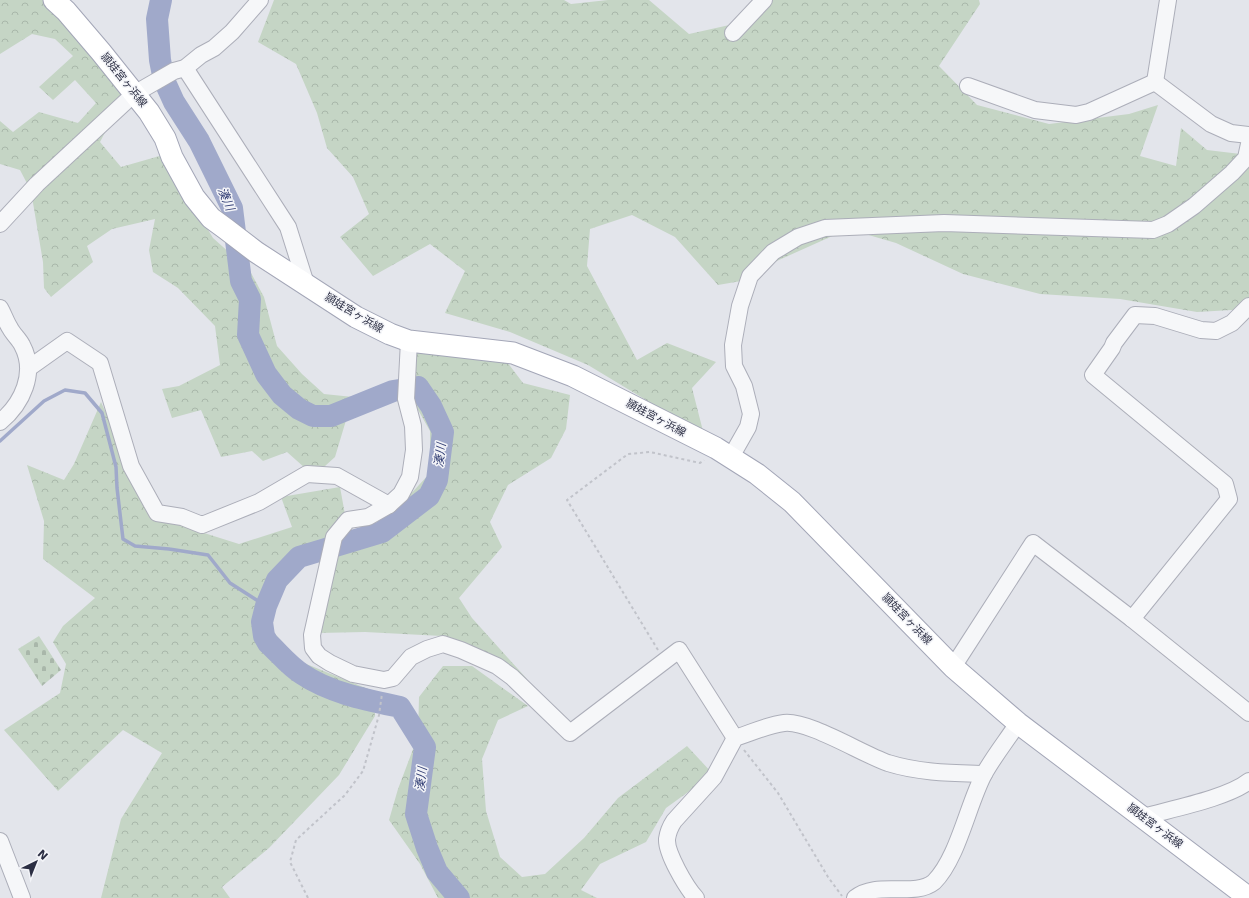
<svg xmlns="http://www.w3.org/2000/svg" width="1249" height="898" font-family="'DejaVu Sans','Noto Sans JP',sans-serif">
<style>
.forest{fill:url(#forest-crowns)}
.cemetery{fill:url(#cemetery-stones)}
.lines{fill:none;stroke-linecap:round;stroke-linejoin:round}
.stream{stroke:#a0a9ca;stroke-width:3.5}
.river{stroke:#a0a9ca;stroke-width:22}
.minor-casing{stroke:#acaeb9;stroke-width:18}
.major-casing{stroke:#a3a6b7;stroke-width:23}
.path{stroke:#c1c3ca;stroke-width:2;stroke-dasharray:3 3;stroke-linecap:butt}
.minor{stroke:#f6f7f9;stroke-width:16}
.major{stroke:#fff;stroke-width:21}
.labels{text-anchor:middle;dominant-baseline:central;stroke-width:3;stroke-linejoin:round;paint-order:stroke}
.street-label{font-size:11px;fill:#2b2e43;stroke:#f3f4f8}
.water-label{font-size:12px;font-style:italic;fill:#364277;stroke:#f3f4f8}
</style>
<defs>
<pattern id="forest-crowns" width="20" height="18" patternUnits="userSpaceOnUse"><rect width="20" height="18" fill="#c5d5c5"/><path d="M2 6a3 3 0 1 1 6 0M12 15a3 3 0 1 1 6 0" fill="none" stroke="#a9b7aa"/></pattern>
<pattern id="cemetery-stones" width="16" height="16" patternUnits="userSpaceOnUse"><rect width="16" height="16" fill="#c5d5c5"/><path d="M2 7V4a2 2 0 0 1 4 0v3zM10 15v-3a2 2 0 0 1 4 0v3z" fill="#a9b7aa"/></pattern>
</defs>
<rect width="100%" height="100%" fill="#e3e5eb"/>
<g class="forest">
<polygon points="0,0 45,0 125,94 100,142 121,167 163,155 213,238 250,271 264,297 277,346 302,374 324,394 353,397 335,457 314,476 287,452 263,461 252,451 221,457 201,410 172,418 162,389 179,386 220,365 215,326 178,288 153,272 149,250 155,219 112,229 87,246 93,262 51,297 44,288 43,262 31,191 20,170 0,164 0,121 13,132 39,112 78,123 96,103 75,80 53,100 39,87 73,56 55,39 32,34 0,54"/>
<polygon points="274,0 564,0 571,4 608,0 649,0 689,34 743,22 765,0 979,0 980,4 939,66 977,105 1049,124 1129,114 1158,105 1140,156 1176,166 1181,128 1207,150 1249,155 1249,309 1197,312 1120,299 1040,294 963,274 896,243 848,229 770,264 747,280 718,285 675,237 632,215 590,229 587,266 637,360 667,343 716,362 692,388 704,435 588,365 510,332 445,313 465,271 430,244 373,276 340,237 369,214 353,177 327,148 317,113 296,64 258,42"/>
<polygon points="402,351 507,362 523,383 570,395 566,429 551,458 508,485 490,522 502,547 459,598 472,618 527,679 442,636 365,632 318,633 329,572 349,540 395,511 430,473 430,431 408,392"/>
<polygon points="101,402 147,503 201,532 239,544 292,527 281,497 340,487 346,520 287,585 263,620 299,661 373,691 375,716 339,775 269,848 222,887 230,898 101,898 121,819 162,753 123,730 58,791 4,730 60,693 66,664 53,642 63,626 95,598 43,559 44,521 27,465 64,480 74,464"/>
<polygon points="443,666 472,666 528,706 498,720 482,759 486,811 500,857 522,877 545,874 584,838 618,798 687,746 713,774 666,808 646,842 600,864 581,890 597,898 438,898 420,864 389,820 398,789 418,736 419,697"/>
</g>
<polygon class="cemetery" points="39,636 61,670 42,686 18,649"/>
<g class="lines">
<polyline class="stream" points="0,441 44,401 65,390 85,393 102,413 116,467 117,488 123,539 135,546 169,549 208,555 230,583 266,606"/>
<path class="river" d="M161,0L157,19L160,60L164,80L174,102L199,141L232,208L241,281L250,299L248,335L266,374L282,395L299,409L313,416H331L393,391L418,387L431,406L443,432L437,480L429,496L382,532L299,557L277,580L266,606L262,622L264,636L268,643C279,653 289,666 302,674C330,693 367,700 400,707L425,747L416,814L427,848L437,872L459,898"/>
<defs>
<g id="minor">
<polyline points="733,33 764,0"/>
<polyline points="185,68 288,227 306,284"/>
<polyline points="1155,82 1211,124 1231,133 1249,135"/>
<polyline points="1155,82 1168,0"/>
<polyline points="968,86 1035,110 1076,115 1089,112 1155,82"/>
<polyline points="0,224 37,184 134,94 174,71 185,68 201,55 214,48 232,32 260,0"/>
<path d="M0,308C4,315 6,322 10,328C13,334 19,339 22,345C37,373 22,404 0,422"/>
<polyline points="29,368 67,341 100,363 131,466 157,513 182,517 202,525 259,502 307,474 337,476 389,505 401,494 410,477 414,450 413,426 406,399 409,341"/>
<polyline points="731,457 748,427 751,414 744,386 734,366 733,345 740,306 750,276 773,252 798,237 825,228 944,223 1153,230 1168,224 1194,206 1232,173 1246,158 1249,144"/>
<polyline points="389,505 368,517 348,520 334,537 312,635 313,648 319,656 330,663 353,674 384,680 393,678 411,657 427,649 443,644 461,650 497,666 512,677 570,733 679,650 735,738"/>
<polyline points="1132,619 1229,499 1225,484 1093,375 1112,348 1114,343 1135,315 1155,316 1201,330 1216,331 1232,323 1249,306"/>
<polyline points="953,667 1033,543 1132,619 1249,713"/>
<path d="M1143,817C1171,809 1228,798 1249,781"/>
<polyline points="0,841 22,898"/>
<path d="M696,898C686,887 666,853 667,839C668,832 670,827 674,821L714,777L735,738C751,733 767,725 784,723C808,720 862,754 888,763C920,773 952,773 984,774"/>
<path d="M855,898C877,880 914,898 934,882C958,858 968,804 984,774C994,756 1007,740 1018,723"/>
</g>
<polyline id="major" points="54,0 66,11 101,52 149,112 165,138 172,157 194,197 211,218 226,229 256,252 356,317 390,334 409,341 513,353 573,376 716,448 757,474 792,502 953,667 1018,723 1249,898"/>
</defs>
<use href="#minor" class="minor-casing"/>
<use href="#major" class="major-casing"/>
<g class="path">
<polyline points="658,650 567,500 628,454 650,452 700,463 704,460"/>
<polyline points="744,750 778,793 828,877 842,896"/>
<polyline points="308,898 290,862 296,840 345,795 363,771 379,715 382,694"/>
</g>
<use href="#minor" class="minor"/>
<use href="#major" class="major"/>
</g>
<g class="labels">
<g class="street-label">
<text transform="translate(124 80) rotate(51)">頴娃宮ヶ浜線</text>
<text transform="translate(354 313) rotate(31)">頴娃宮ヶ浜線</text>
<text transform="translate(656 418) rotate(28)">頴娃宮ヶ浜線</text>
<text transform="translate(907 619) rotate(46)">頴娃宮ヶ浜線</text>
<text transform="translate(1155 826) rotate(37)">頴娃宮ヶ浜線</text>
</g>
<g class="water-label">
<text transform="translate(226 199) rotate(67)">湊川</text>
<text transform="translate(440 455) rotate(-83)">湊川</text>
<text transform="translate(421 779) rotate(-83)">湊川</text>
</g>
</g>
<g transform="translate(36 862) rotate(43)" stroke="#f3f4f8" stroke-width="3" paint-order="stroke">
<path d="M0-3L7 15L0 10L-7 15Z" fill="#2b2e43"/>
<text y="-6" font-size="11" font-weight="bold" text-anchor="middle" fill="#2b2e43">N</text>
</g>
</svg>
